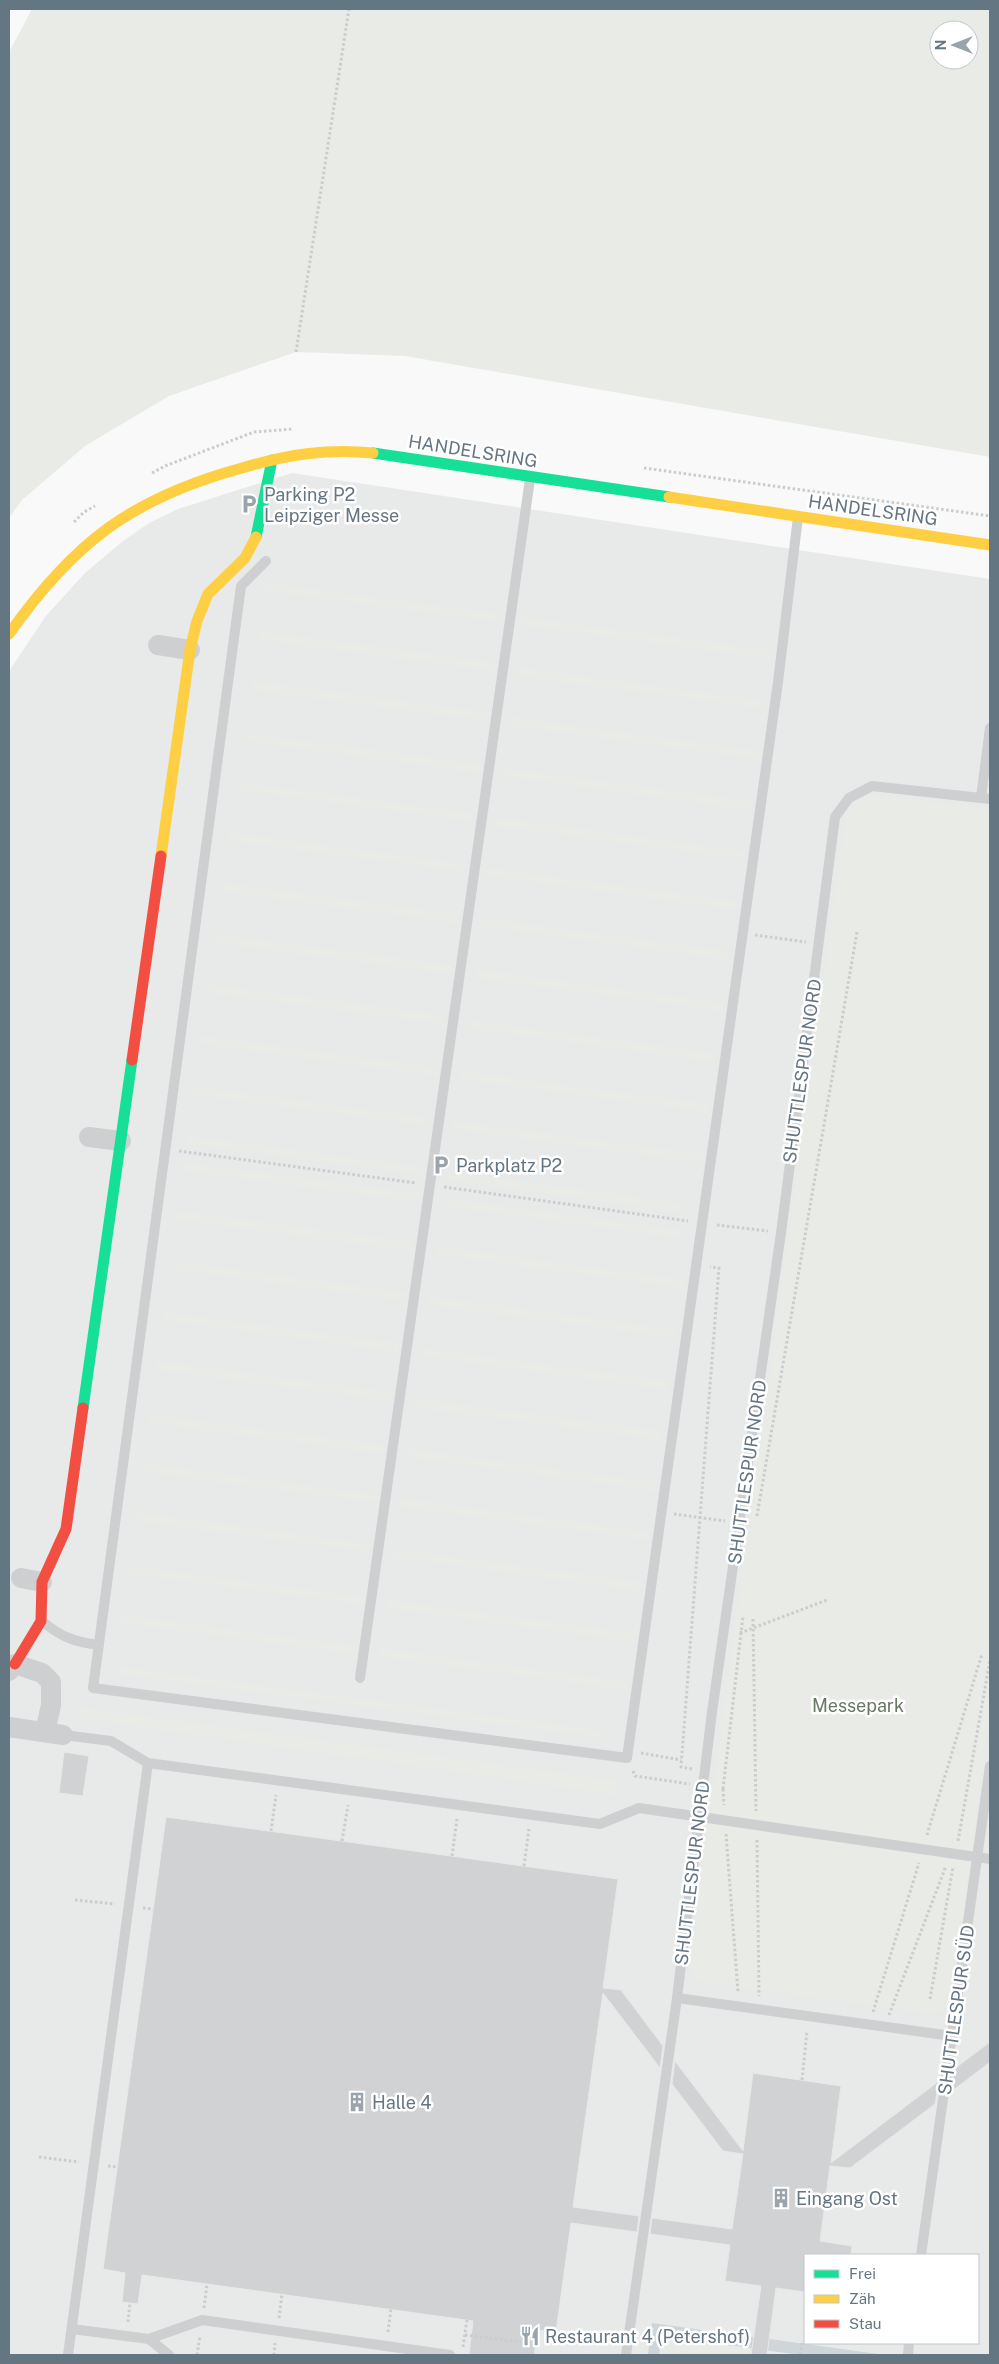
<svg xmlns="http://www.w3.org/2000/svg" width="999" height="2364" font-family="'Public Sans',sans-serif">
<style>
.built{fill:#e8e9e9;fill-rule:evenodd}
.green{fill:#e8ebe6;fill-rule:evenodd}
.water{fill:#ced6d9}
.building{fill:#d0d2d3;stroke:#e8e8e8}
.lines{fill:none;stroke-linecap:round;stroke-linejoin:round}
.path{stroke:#cbcccd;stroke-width:3;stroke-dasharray:2.5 2.5;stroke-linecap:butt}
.lane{stroke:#cecfd0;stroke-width:10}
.street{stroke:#cecfd0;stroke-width:20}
.fast{stroke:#16e098;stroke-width:11}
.slow{stroke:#ffcf43;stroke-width:11}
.jam{stroke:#f24e42;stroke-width:11}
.labels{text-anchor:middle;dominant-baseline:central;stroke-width:5;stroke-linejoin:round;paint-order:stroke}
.street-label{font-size:18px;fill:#657683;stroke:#fff}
.poi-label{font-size:18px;fill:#657683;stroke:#fff;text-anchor:start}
.park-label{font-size:18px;fill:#687a64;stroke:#fff}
</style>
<rect width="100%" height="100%" fill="#f9f9f9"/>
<path class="built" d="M292,473L990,579V2355H9V671L46,616L85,573L123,541L149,523L178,509ZM805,2255H978V2343H805Z"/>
<g class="green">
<path d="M32,9H990V457L405,356L296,352L169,396L85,446L22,500L9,518V52ZM939,30H969V60H939Z"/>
<polygon points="265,583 501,614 499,622 264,591"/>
<polygon points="523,617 771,650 770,659 522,625"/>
<polygon points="260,631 495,662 494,671 259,640"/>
<polygon points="517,667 766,701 765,709 516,676"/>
<polygon points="252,681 488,712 486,721 251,690"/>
<polygon points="511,717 760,751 759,759 510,726"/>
<polygon points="245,733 480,764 479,773 243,741"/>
<polygon points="503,768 752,801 751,810 502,776"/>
<polygon points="237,782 472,813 471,821 236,790"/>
<path d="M874,794L990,810V1712L951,1997L946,2008L935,2014L704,1983L694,1977L689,1962L845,824C849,808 856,798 874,794Z"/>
<polygon points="495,817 744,851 742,859 494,826"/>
<polygon points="230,832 465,864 464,872 229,841"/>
<polygon points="489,868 737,901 736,910 488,876"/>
<polygon points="223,883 459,914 457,923 222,892"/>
<polygon points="481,918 729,951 728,960 480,926"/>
<polygon points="216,934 451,965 450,974 214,943"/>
<polygon points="476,969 724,1003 723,1011 474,978"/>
<polygon points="209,984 444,1015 443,1024 208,993"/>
<polygon points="467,1020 715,1053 714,1062 466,1028"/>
<polygon points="202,1036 438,1067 437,1076 201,1044"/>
<polygon points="461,1071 709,1104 708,1112 459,1079"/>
<polygon points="194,1086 430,1118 428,1126 193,1095"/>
<polygon points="454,1121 702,1154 701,1163 452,1129"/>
<polygon points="188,1136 423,1167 422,1175 187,1144"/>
<polygon points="183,1162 419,1193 417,1202 182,1171"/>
<polygon points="448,1171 683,1203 681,1212 447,1180"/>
<polygon points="445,1198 680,1230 678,1238 444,1206"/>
<polygon points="178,1211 413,1242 412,1251 176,1220"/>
<polygon points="437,1246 685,1280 684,1288 436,1255"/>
<polygon points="171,1261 407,1292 405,1301 170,1269"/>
<polygon points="429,1296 677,1330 676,1338 427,1305"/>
<polygon points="164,1312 399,1343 398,1352 163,1320"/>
<polygon points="421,1348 669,1381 668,1390 420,1356"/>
<polygon points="157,1361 392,1392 391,1401 156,1370"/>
<polygon points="414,1398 662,1431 661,1440 413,1407"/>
<polygon points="150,1414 385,1445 384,1454 148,1423"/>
<polygon points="408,1449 656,1482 655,1491 407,1457"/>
<polygon points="144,1463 379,1495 378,1503 143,1472"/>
<polygon points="401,1498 649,1532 648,1540 400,1507"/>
<polygon points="136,1512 371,1544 370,1552 135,1521"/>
<polygon points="394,1549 642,1582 641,1591 393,1557"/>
<polygon points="130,1566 365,1597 364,1605 129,1574"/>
<polygon points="387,1600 635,1633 634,1642 386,1608"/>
<polygon points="123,1615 358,1646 357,1654 121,1623"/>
<polygon points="380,1648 629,1682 627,1690 379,1657"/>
<polygon points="120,1667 606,1731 605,1738 119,1674"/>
<polygon points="80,1708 84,1708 618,1781 616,1795 79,1718"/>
<polygon points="652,2323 885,2355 648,2355"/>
</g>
<polygon class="water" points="652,2323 885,2355 801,2355 662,2336 659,2355 648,2355"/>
<g class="building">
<polygon points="64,1752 89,1756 83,1796 59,1793"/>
<polygon points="166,1817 618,1879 603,1988 621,1990 663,2046 660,2068 603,1993 573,2207 639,2216 637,2232 571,2223 556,2332 538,2330 534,2355 469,2355 473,2321 142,2275 138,2304 122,2302 125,2273 103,2269"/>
<polygon points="990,2042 990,2062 951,2092 954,2069"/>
<polygon points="675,2061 743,2151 753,2073 841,2086 831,2163 939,2081 935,2104 850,2168 830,2166 820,2241 852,2246 851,2255 805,2255 805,2292 776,2288 767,2355 751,2355 761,2286 725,2281 730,2245 650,2234 652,2218 732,2229 743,2154 723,2151 672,2084"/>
</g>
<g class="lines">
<g class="path">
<polyline points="296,352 349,9"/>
<polyline points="644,468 990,516"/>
<polyline points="152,473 165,466 254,432 293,429"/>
<polyline points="74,522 84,512 95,506"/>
<polyline points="755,935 806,942"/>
<polyline points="179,1151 416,1183"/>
<polyline points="444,1187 688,1221"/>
<polyline points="717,1225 768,1231"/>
<polyline points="674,1514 725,1521"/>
<polyline points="757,1516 857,932"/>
<polyline points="753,1619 756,1811"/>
<polyline points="740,1633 827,1600"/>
<polyline points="641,1753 681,1760"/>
<polyline points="692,1769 681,1767 719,1268 710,1267"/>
<polyline points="633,1771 635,1776 690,1784"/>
<polyline points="723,1789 743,1616"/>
<polyline points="723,1789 724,1805"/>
<polyline points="271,1831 276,1795"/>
<polyline points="726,1834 738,1992"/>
<polyline points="927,1835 982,1654"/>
<polyline points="757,1840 759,1996"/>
<polyline points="342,1841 348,1805"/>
<polyline points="958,1841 990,1660"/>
<polyline points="452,1856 457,1819"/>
<polyline points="524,1866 529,1829"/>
<polyline points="75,1900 115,1904"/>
<polyline points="143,1908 153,1909"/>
<polyline points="930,1999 953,1867"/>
<polyline points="873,2012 919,1863"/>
<polyline points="889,2015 946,1866"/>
<polyline points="802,2080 807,2031"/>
<polyline points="39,2157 79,2162"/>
<polyline points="108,2166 117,2167"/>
<polyline points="204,2308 207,2284"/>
<polyline points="279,2318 282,2294"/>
<polyline points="128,2322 130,2303"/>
<polyline points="388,2332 391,2309"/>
<polyline points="465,2335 521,2342"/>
<polyline points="731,2346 732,2333"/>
<polyline points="463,2347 467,2320"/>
<polyline points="197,2355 200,2336"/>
<polyline points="274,2355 275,2343"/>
<polyline points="800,2355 802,2343"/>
</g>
<g class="lane">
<polyline points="266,561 241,586 93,1688 627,1758 778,682 798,517"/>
<polyline points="981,798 990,728"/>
<path d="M42,1621C61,1637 74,1642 99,1645"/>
<polyline points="360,1678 530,479"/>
<polyline points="63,1735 111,1741 148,1763 600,1824 639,1808 990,1859"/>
<polyline points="677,1998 952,2036"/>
<polyline points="921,2255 990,1766"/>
<polyline points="72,2329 149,2339 202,2320 450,2355"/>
<polyline points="149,2339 169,2355"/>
<polyline points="68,2355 148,1763"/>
<polyline points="626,2355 677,1998 712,1712 781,1233 835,817 849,798 872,786 990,799"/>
<polyline points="908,2355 909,2343"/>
</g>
<g class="street">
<polyline points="158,645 190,650"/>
<polyline points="89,1137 121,1141"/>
<polyline points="21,1578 42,1582"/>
<polyline points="9,1671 15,1664 42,1673 51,1682 51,1705 45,1732"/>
<polyline points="9,1727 63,1735"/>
</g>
<g class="fast">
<polyline points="373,453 669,497"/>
<polyline points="256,537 272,460"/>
<polyline points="83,1408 132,1060"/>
</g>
<g class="slow">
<polyline points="669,497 990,545"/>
<path d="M9,634C74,542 132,498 242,468C286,455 327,448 373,453"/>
<polyline points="161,856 190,650 197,621 208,594 245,558 256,537"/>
</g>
<g class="jam">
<polyline points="132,1060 161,856"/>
<polyline points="15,1664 41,1621 42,1582 66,1529 83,1408"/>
</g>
</g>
<defs>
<symbol id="parking-bare" viewBox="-9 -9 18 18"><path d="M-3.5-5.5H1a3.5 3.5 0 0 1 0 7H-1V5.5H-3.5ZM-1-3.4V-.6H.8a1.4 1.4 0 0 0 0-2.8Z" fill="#99a4ac" stroke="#fff" stroke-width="2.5" paint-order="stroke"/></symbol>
<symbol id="building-bare" viewBox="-9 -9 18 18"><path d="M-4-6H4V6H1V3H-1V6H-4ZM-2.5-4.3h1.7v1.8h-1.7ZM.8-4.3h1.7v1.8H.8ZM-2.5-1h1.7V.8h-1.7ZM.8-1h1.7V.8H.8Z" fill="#99a4ac" stroke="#fff" stroke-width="2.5" paint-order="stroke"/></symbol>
<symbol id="restaurant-bare" viewBox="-9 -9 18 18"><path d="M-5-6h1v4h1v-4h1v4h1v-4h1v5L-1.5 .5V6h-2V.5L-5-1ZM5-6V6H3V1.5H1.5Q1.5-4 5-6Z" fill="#99a4ac" stroke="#fff" stroke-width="2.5" paint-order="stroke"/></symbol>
</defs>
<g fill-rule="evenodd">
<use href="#parking-bare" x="235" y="490" width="28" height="28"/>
<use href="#parking-bare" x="427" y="1151" width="28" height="28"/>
<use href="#building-bare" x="343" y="2088" width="28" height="28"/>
<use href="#building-bare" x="767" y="2184" width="28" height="28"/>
<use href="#restaurant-bare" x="516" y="2322" width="28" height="28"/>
</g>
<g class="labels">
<g class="street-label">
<text transform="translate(473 451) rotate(9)">HANDELSRING</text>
<text transform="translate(873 510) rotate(8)">HANDELSRING</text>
<text transform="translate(802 1071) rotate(-82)">SHUTTLESPUR NORD</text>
<text transform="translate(747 1472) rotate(-82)">SHUTTLESPUR NORD</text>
<text transform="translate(692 1873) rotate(-83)">SHUTTLESPUR NORD</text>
<text transform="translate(956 2010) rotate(-82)">SHUTTLESPUR SÜD</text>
</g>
<g class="poi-label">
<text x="264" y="494">Parking P2<tspan x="264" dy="21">Leipziger Messe</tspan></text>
<text x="456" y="1165">Parkplatz P2</text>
<text x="372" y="2102">Halle 4</text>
<text x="796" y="2198">Eingang Ost</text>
<text x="545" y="2336">Restaurant 4 (Petershof)</text>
</g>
<g class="park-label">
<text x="858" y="1705">Messepark</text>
</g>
</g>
<rect width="999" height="2364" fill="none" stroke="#657683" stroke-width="20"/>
<rect x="804" y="2254" width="175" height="90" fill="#ffffff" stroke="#c1c8cd"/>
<rect x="814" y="2270" width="25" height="8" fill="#16e098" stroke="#c1c8cd"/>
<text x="849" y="2279" font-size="15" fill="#657683">Frei</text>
<rect x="814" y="2295" width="25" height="8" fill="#ffcf43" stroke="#c1c8cd"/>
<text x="849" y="2304" font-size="15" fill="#657683">Zäh</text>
<rect x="814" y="2320" width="25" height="8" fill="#f24e42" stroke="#c1c8cd"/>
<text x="849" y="2329" font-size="15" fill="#657683">Stau</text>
<g transform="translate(954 45) rotate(270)"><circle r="24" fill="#ffffff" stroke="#c1c8cd"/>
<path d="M0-4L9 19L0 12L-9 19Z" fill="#99a4ac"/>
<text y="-8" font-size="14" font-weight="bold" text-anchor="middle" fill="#657683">N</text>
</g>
</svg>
